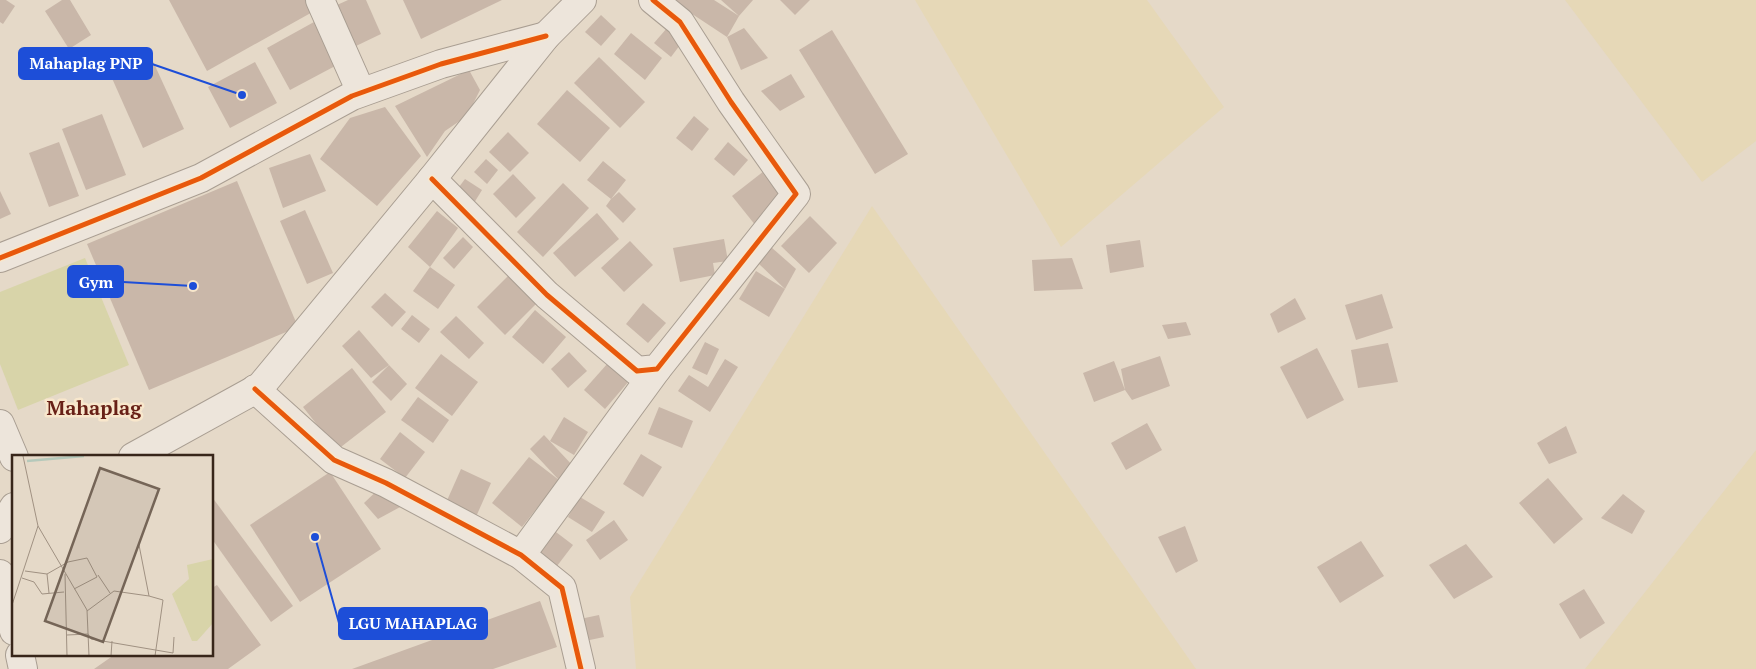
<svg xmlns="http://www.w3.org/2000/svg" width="1756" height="669" font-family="'PT Serif',serif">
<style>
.farmland{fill:#e6d8b7}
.green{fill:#d8d4a9}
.building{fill:#c9b7a9}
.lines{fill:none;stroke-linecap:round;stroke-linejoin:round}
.minor-casing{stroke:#a99e92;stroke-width:30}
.minor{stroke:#ede5db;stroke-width:28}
.cycleway-casing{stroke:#f8e7cc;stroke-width:8}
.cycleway{stroke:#e8590c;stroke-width:5}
.labels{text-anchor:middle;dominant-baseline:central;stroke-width:5;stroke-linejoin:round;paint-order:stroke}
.district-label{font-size:20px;font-weight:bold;fill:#682016;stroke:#f8e7cc}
.inset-river{fill:none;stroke:#b5c9bb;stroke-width:2.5}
.inset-road{fill:none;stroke:#a09182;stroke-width:1}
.view{fill:#756557;fill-opacity:0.15;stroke:#756557;stroke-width:2.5}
.inset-edge{fill:none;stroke:#38261a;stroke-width:2.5}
.leader{fill:none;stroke:#1d4ed8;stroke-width:2}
.callout-dot{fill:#1d4ed8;stroke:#f8e7cc;stroke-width:2}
.callout{fill:#1d4ed8;stroke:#1d4ed8;stroke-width:2}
.callout-label{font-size:16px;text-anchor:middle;font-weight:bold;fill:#fff}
</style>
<rect width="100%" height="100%" fill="#e5d9c8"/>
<g class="farmland">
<polygon points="915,0 1147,0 1224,107 1061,247"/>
<polygon points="1565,0 1756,0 1756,141 1702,182"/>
<polygon points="872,206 1196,669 636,669 630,597"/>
<polygon points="1756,450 1756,669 1585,669"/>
</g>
<polygon class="green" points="85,258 129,365 18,410 0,364 0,292"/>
<g class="building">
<polygon points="0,0 6,0 15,6 3,24 0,22"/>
<polygon points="62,0 70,0 91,35 69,49 45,11"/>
<polygon points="169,0 310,0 316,10 207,71"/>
<polygon points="348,0 366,0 381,34 356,46 337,5"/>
<polygon points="403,0 502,0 421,39"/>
<polygon points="671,0 714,0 739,16 721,0 753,0 739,16 727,37"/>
<polygon points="780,0 810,0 795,15"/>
<polygon points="601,15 616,29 601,46 585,32"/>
<polygon points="314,22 337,65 290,90 267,48"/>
<polygon points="667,28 683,41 671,57 654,43"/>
<polygon points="744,28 768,58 741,70 727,37"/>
<polygon points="832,30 908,154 875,174 799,50"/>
<polygon points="631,33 662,58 645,80 614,54"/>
<polygon points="151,57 184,129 143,148 111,76"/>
<polygon points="599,57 645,102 620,128 574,83"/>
<polygon points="255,62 277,103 230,128 208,87"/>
<polygon points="469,70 480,90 467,116 445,131 427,157 395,106"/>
<polygon points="791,74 805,97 780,111 761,91"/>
<polygon points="567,90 610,128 580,162 537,124"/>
<polygon points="385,107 421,156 377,206 320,159 350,118"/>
<polygon points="102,114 126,175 86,190 62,129"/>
<polygon points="694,116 709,129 692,151 676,138"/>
<polygon points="508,132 529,153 510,172 489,152"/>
<polygon points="59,142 79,196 49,207 29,153"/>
<polygon points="728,142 748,160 734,176 714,159"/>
<polygon points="310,154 326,191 283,208 269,168"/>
<polygon points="486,159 498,170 487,184 474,172"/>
<polygon points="603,161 626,180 611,199 619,192 636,209 623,223 606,206 611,199 587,180"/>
<polygon points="764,171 780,192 756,226 732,196"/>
<polygon points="513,174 536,198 516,218 493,194"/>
<polygon points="465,179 482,190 474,203 456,191"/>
<polygon points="237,181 298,327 149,390 87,244"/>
<polygon points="563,183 589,208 543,257 517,232"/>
<polygon points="0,191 11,214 0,219"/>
<polygon points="305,210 333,273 307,284 280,221"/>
<polygon points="437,211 458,228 430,267 408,247"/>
<polygon points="597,213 619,239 575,277 553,253"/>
<polygon points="810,216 837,243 809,273 781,246"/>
<polygon points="463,237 473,247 454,269 443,258"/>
<polygon points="724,239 728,261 713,263 715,275 680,282 673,248"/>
<polygon points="1140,240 1144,267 1110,273 1106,245"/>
<polygon points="630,241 653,265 624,292 601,268"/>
<polygon points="771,247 796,269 785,289 758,263"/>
<polygon points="1072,258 1083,289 1034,291 1032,260"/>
<polygon points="430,267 455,285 438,309 413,291"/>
<polygon points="756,271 785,289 769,317 739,299"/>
<polygon points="511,273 539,301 505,335 477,307"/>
<polygon points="385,293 406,312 392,327 371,307"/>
<polygon points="1382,294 1393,328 1356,340 1345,305"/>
<polygon points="1295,298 1306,319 1278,333 1270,314"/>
<polygon points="643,303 666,323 648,343 626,324"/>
<polygon points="535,310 566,337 543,364 512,337"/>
<polygon points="412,315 430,329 419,343 401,329"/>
<polygon points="456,316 484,343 469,359 440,332"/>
<polygon points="1186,322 1191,335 1168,339 1162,325"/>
<polygon points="359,330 389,365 371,378 342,346"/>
<polygon points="705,342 719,349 707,375 692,368"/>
<polygon points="1388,343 1398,382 1358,388 1351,350"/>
<polygon points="1317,348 1344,400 1307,419 1280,367"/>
<polygon points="569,352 587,371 568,388 551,369"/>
<polygon points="441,354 478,382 452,416 415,388"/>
<polygon points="1160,356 1170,386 1132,400 1125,390 1094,402 1083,373 1114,361 1125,390 1121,369"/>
<polygon points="725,359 738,367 710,412 678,391 689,375 708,387"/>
<polygon points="608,363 629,381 605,409 584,390"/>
<polygon points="389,365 407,384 391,401 372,382"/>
<polygon points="352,368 386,412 337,450 303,407"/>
<polygon points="418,397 449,420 433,443 401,420"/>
<polygon points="659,407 693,421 682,448 648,434"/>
<polygon points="564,417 588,432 574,455 550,441"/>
<polygon points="1147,423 1162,450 1126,470 1111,443"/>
<polygon points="1566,426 1577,453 1549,464 1537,443"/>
<polygon points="400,432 425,452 405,478 380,459"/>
<polygon points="544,435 574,467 559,480 530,449"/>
<polygon points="641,454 662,467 643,497 623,484"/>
<polygon points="529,457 559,480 522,527 492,503"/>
<polygon points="461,469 491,483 475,519 445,505"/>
<polygon points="330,472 381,549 300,602 250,525"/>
<polygon points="1548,478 1583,519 1554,544 1519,503"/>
<polygon points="383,485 402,506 378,519 364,503"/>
<polygon points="1623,494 1645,511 1632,534 1601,518"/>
<polygon points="212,497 293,606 271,622 212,539"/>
<polygon points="580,497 605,512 592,532 568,517"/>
<polygon points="614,520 628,540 600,560 586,540"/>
<polygon points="1185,526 1198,561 1176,573 1158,537"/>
<polygon points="552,529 573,545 557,566 536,551"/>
<polygon points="1361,541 1384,576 1340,603 1317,567"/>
<polygon points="1466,544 1493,577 1454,599 1429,565"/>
<polygon points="217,585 261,645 228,669 94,669 114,655 212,655 212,588"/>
<polygon points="1584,589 1605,623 1580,639 1559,604"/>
<polygon points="540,601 557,647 493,669 352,669"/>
<polygon points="599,615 604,637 585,641 580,619"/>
</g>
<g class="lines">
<defs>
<g id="minor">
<polyline points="320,0 361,92"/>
<polyline points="432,179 547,295 637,371 657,369 796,194 731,102 680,22 653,0"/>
<polyline points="0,258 201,178 352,96 441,64 546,36"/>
<polyline points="255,389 334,460 386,483 521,555 562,588 581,669"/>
<polyline points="0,424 14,457"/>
<polyline points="133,457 260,387 432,179 546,36 582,0"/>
<polyline points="0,529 14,507"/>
<polyline points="521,555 657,369"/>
<polyline points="0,574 14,631"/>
<polyline points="20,655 23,669"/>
</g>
</defs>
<use href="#minor" class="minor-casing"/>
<use href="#minor" class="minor"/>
<defs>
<g id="cycleway">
<polyline points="432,179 547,295 637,371 657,369 796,194 731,102 680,22 653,0"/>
<polyline points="0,258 201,178 352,96 441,64 546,36"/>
<polyline points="255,389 334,460 386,483 521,555 562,588 581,669"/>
</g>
</defs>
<use href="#cycleway" class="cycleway-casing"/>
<use href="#cycleway" class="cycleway"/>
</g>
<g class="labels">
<g class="district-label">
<text x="94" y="407">Mahaplag</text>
</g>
</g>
<g transform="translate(12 455)">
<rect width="201" height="201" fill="#e5d9c8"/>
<path d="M201,104V168L185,186H180L160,139L177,124L175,110Z" fill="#d8d4a9"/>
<path class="inset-river" d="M15,6L72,1"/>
<path class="inset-road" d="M26,71L75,155L77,201M127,90L137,141L151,145L143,201M13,116L35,119L56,107L75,103L85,122L62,134M35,119L37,138M53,119L55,201M86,120L98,138M10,123L22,127L30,139L52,137M0,150L26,71L11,1M75,156L102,136L137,141M55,180L76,179L79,184L161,198L162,182M30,201H76M99,201L100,186"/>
<path class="view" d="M88,13L147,34L91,187L33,166Z"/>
<rect width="201" height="201" class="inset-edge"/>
</g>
<path class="leader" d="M242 95L152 64M193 286L123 282M315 537L339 623"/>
<g class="callout-dot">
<circle cx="242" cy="95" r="5"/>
<circle cx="193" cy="286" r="5"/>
<circle cx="315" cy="537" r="5"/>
</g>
<g class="callout">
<rect x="19" y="48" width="133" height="31" rx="5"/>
<rect x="68" y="266" width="55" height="31" rx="5"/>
<rect x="339" y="608" width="148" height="31" rx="5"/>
</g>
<g class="callout-label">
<text x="86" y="69">Mahaplag PNP</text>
<text x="96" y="288">Gym</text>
<text x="413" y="629">LGU MAHAPLAG</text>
</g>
</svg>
